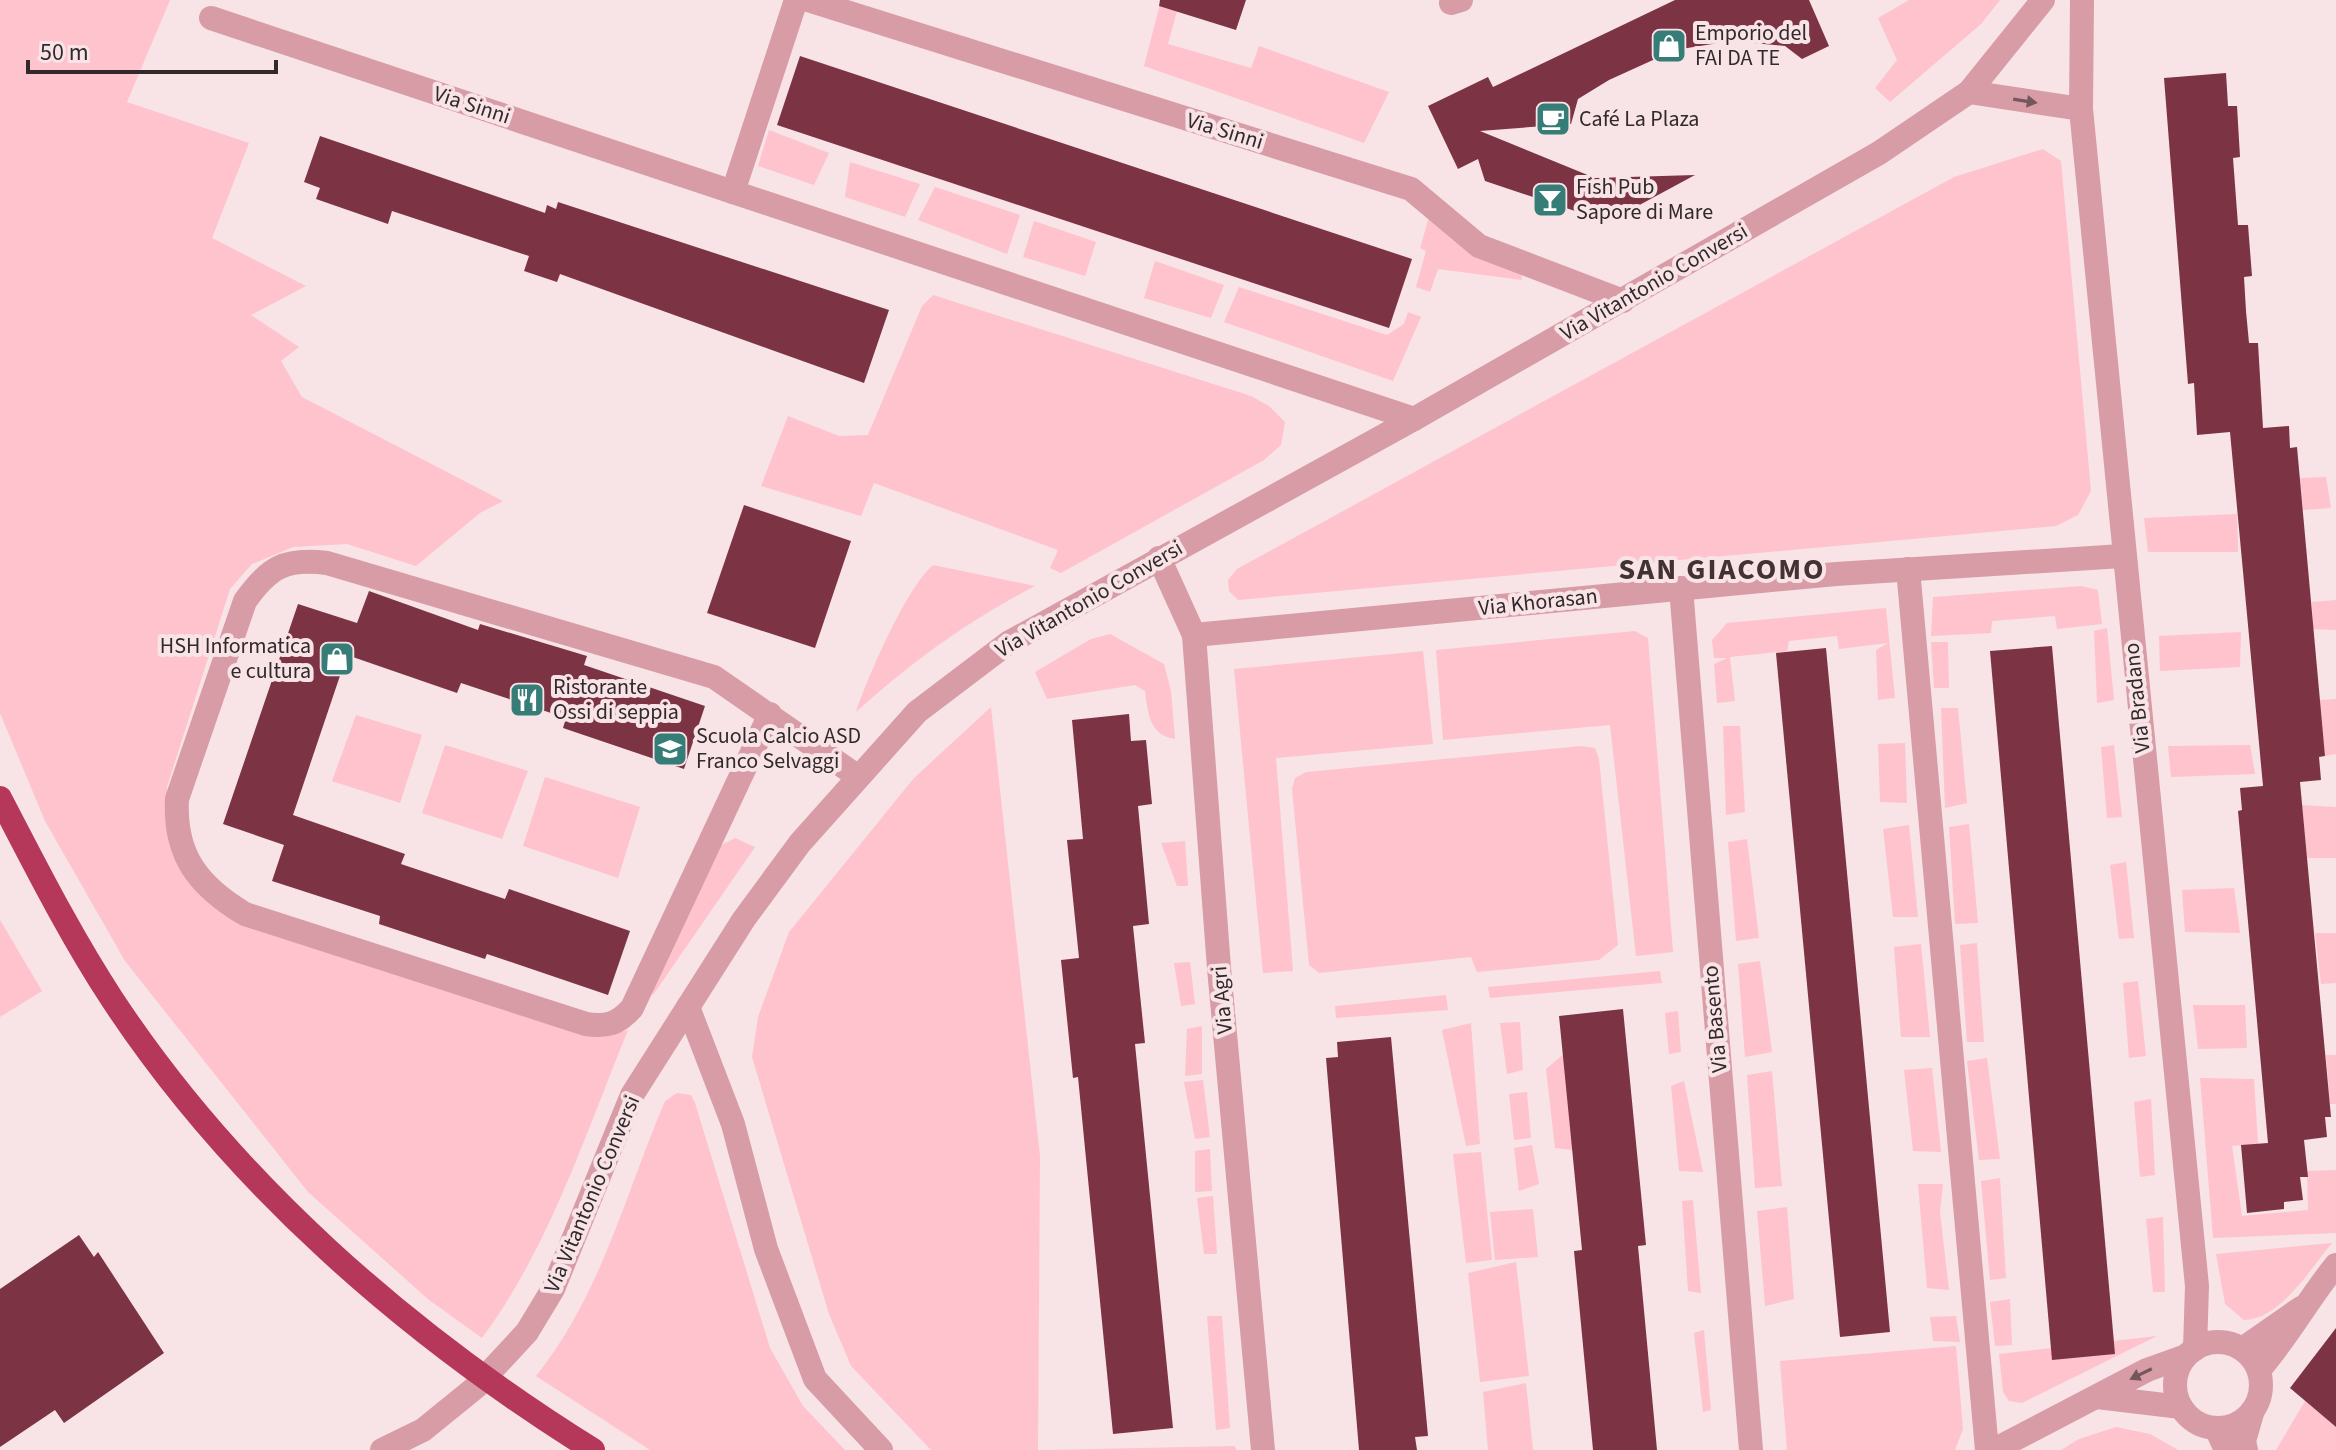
<svg xmlns="http://www.w3.org/2000/svg" width="2336" height="1450" font-family="'Source Sans 3',sans-serif">
<style>
.green{fill:#ffc3cd}
.building{fill:#7c3445}
.lines{fill:none;stroke-linecap:round;stroke-linejoin:round}
.minor{stroke:#d89ca6;stroke-width:24}
.highway{stroke:#b5385b;stroke-width:24}
.oneway{fill:#74575c}
.labels{text-anchor:middle;dominant-baseline:central;stroke-width:8;stroke-linejoin:round;paint-order:stroke}
.poi-label{font-size:22px;fill:#31292b;stroke:#f8e3e6;text-anchor:start}
.street-label{font-size:22px;fill:#31292b;stroke:#f8e3e6}
.district-label{font-size:30px;font-weight:bold;letter-spacing:2px;fill:#423234;stroke:#f8e3e6}
</style>
<rect width="100%" height="100%" fill="#f8e3e6"/>
<g class="green">
<path d="M0,0H170L127,102L249,143L212,238L306,286L251,315L299,347L281,361L302,397L503,501L480,513L416,566L347,544L293,547L252,564L230,589L167,787V816L215,904L608,1035L628,1030C585,1135 550,1246 482,1338L429,1300L308,1192L125,961L45,821L0,713Z"/>
<polygon points="1161,0 1180,0 1168,44 1251,68 1259,46 1389,92 1364,143 1144,66"/>
<polygon points="1909,0 2000,0 1981,24 1890,102 1875,88 1897,60 1878,18"/>
<polygon points="769,130 829,153 814,185 758,166"/>
<polygon points="2043,149 2061,161 2091,491 2078,515 2056,526 1249,599 1238,600 1229,591 1228,580 1237,569 1954,177"/>
<polygon points="850,162 920,184 905,217 845,197"/>
<polygon points="935,187 1020,215 1007,254 918,220"/>
<path d="M1430,214C1464,248 1474,258 1521,272L1522,280L1438,269L1430,292L1416,287L1426,251L1420,248Z"/>
<polygon points="1034,221 1096,242 1085,276 1023,257"/>
<polygon points="1155,261 1224,285 1211,318 1144,298"/>
<polygon points="1239,287 1387,335 1404,324 1408,312 1421,317 1393,381 1224,322"/>
<polygon points="933,295 1251,396 1269,406 1285,422 1281,445 1264,460 1061,573 1050,568 1058,550 874,483 861,516 761,486 788,416 839,436 868,435 922,306"/>
<polygon points="2326,477 2331,508 2303,510 2300,478"/>
<polygon points="2237,514 2238,552 2148,552 2144,518"/>
<path d="M933,565L1035,586C969,620 911,662 856,712C868,676 907,587 933,565Z"/>
<polygon points="2081,586 2098,590 2102,624 2057,629 2055,616 1992,621 1991,633 1931,636 1933,597"/>
<polygon points="2336,600 2336,630 2313,629 2312,602"/>
<polygon points="1886,608 1895,698 1878,700 1876,650 1888,643 1839,649 1837,636 1789,641 1787,651 1730,657 1735,701 1717,703 1714,664 1727,658 1714,658 1712,640 1727,623"/>
<polygon points="2107,628 2114,700 2097,703 2094,631"/>
<polygon points="1635,631 1648,638 1673,952 1636,956 1610,725 1443,740 1436,650"/>
<polygon points="2241,632 2240,667 2160,671 2159,636"/>
<path d="M1110,634L1164,664L1171,691L1175,739C1149,735 1148,713 1145,691L1135,685L1047,699L1035,672L1091,639Z"/>
<polygon points="1931,642 1948,642 1949,688 1934,688"/>
<polygon points="1423,651 1433,744 1276,758 1293,971 1263,973 1234,669"/>
<polygon points="2336,699 2336,754 2325,756 2319,700"/>
<polygon points="991,707 1040,1156 1038,1450 931,1450 851,1366 829,1314 752,1057 758,1017 789,932 914,778"/>
<polygon points="1941,708 1958,708 1967,803 1945,808"/>
<polygon points="356,715 422,735 400,803 332,781"/>
<polygon points="1723,726 1740,726 1745,812 1726,815"/>
<polygon points="1905,743 1907,803 1880,802 1878,744"/>
<polygon points="445,745 528,771 502,839 422,813"/>
<polygon points="2114,745 2122,817 2107,818 2101,747"/>
<polygon points="2250,745 2255,774 2171,777 2168,746"/>
<polygon points="1581,746 1595,748 1599,759 1618,945 1599,960 1477,972 1471,957 1319,973 1309,965 1292,789 1295,778 1306,772"/>
<polygon points="545,777 640,807 618,878 523,846"/>
<polygon points="2302,805 2336,807 2336,858 2307,858"/>
<polygon points="1969,824 1978,923 1955,924 1949,827"/>
<polygon points="1909,825 1918,917 1893,917 1883,829"/>
<polygon points="735,838 755,847 653,995 648,973 704,854"/>
<polygon points="1747,839 1759,938 1736,941 1728,842"/>
<polygon points="1185,841 1188,886 1177,886 1161,843"/>
<polygon points="2126,862 2134,938 2119,939 2110,865"/>
<polygon points="2234,888 2240,933 2185,932 2182,890"/>
<polygon points="0,920 42,991 0,1017"/>
<polygon points="2315,933 2336,933 2336,983 2321,984"/>
<polygon points="1977,943 1984,1042 1967,1042 1960,945"/>
<polygon points="1921,944 1930,1037 1901,1037 1894,947"/>
<polygon points="1760,961 1772,1052 1745,1057 1738,964"/>
<polygon points="1190,962 1195,1004 1181,1006 1174,963"/>
<polygon points="1660,971 1662,983 1490,998 1488,987"/>
<polygon points="2138,981 2146,1056 2129,1058 2123,983"/>
<polygon points="1446,995 1448,1010 1336,1018 1335,1006"/>
<polygon points="2193,1005 2245,1005 2247,1048 2198,1049"/>
<polygon points="1678,1011 1681,1052 1669,1054 1665,1013"/>
<polygon points="1520,1022 1523,1070 1507,1074 1500,1023"/>
<polygon points="1471,1023 1480,1144 1466,1146 1442,1030"/>
<polygon points="1202,1026 1202,1074 1185,1076 1187,1029"/>
<polygon points="1565,1053 1573,1150 1555,1148 1546,1069"/>
<polygon points="2326,1055 2336,1055 2336,1104 2330,1104"/>
<polygon points="1987,1058 2000,1159 1979,1160 1967,1061"/>
<polygon points="1932,1068 1941,1152 1913,1151 1904,1070"/>
<polygon points="1772,1071 1782,1186 1755,1188 1747,1075"/>
<polygon points="2200,1078 2254,1079 2258,1144 2232,1146 2242,1216 2308,1210 2307,1171 2336,1170 2336,1233 2213,1238"/>
<polygon points="1203,1080 1210,1137 1195,1139 1184,1082"/>
<polygon points="1684,1081 1703,1172 1679,1171 1671,1086"/>
<polygon points="1527,1092 1531,1138 1514,1140 1509,1094"/>
<path d="M677,1093L691,1095L695,1103L770,1348L803,1406L845,1450H650L536,1376C601,1295 625,1195 665,1101Z"/>
<polygon points="2151,1099 2155,1175 2140,1177 2134,1102"/>
<polygon points="1532,1145 1539,1184 1519,1191 1514,1148"/>
<polygon points="1210,1149 1212,1191 1195,1192 1195,1151"/>
<polygon points="1481,1152 1492,1260 1466,1263 1453,1154"/>
<polygon points="2000,1178 2006,1278 1990,1280 1981,1181"/>
<polygon points="1918,1184 1943,1184 1940,1212 1949,1290 1927,1288"/>
<polygon points="1213,1196 1217,1254 1204,1254 1197,1198"/>
<polygon points="1693,1200 1701,1293 1688,1291 1682,1201"/>
<polygon points="1787,1207 1794,1299 1765,1306 1757,1211"/>
<polygon points="1533,1209 1538,1257 1495,1260 1490,1212"/>
<polygon points="2163,1217 2165,1292 2153,1292 2146,1219"/>
<path d="M2332,1243C2310,1269 2281,1319 2244,1320L2225,1304L2216,1254Z"/>
<polygon points="1516,1262 1529,1376 1480,1382 1468,1273"/>
<polygon points="2010,1299 2012,1345 1995,1346 1990,1302"/>
<polygon points="1207,1316 1222,1316 1230,1428 1216,1430"/>
<polygon points="1956,1316 1960,1342 1933,1341 1930,1317"/>
<polygon points="1704,1330 1711,1410 1703,1412 1694,1333"/>
<polygon points="2157,1336 2022,1403 2009,1401 2003,1392 1999,1354"/>
<polygon points="1956,1346 1963,1429 1955,1450 1787,1450 1780,1361"/>
<polygon points="1526,1383 1533,1450 1488,1450 1483,1392"/>
<polygon points="2305,1401 2336,1427 2336,1450 2276,1450"/>
<polygon points="2116,1427 2150,1434 2178,1450 2061,1450 2079,1439"/>
<polygon points="1235,1446 1236,1450 1046,1450"/>
</g>
<g class="building">
<polygon points="1160,0 1246,0 1236,30 1159,6"/>
<polygon points="1675,0 1809,0 1829,46 1802,59 1785,46 1731,41 1675,50 1609,80 1578,99 1571,124 1480,131 1595,178 1695,175 1608,222 1485,181 1478,159 1458,169 1428,106 1488,77 1493,87"/>
<polygon points="800,56 1412,259 1389,328 777,125"/>
<polygon points="2226,73 2228,106 2237,106 2240,157 2233,158 2238,225 2248,225 2252,276 2244,277 2246,311 2249,343 2258,343 2263,428 2289,426 2290,448 2297,447 2325,756 2319,757 2321,780 2300,782 2331,1117 2325,1117 2327,1137 2304,1140 2308,1177 2300,1177 2303,1200 2284,1202 2284,1209 2247,1213 2241,1145 2268,1143 2238,811 2242,810 2240,788 2263,786 2230,432 2197,435 2194,383 2188,384 2164,78"/>
<polygon points="320,136 545,213 547,205 556,209 558,202 889,310 864,383 560,274 557,282 524,271 529,256 480,240 392,211 388,224 316,199 320,188 304,182"/>
<polygon points="744,505 851,541 815,648 707,613"/>
<polygon points="369,591 478,630 480,624 587,656 584,665 705,706 684,769 563,728 566,718 461,683 457,693 347,655 293,815 405,854 401,864 505,899 509,889 630,931 608,995 487,954 485,959 379,924 380,916 272,881 284,845 223,824 298,604 357,623"/>
<polygon points="2052,646 2115,1354 2052,1360 1990,651"/>
<polygon points="1826,648 1890,1332 1840,1337 1776,653"/>
<polygon points="1129,714 1131,741 1146,740 1152,804 1138,806 1149,924 1133,926 1145,1043 1135,1044 1173,1428 1113,1434 1078,1077 1073,1078 1061,960 1079,958 1067,840 1083,839 1072,720"/>
<polygon points="1623,1009 1646,1245 1638,1246 1657,1450 1593,1450 1574,1251 1582,1250 1559,1016"/>
<polygon points="1391,1037 1428,1436 1415,1437 1417,1450 1359,1450 1326,1058 1338,1057 1337,1042"/>
<polygon points="79,1235 94,1257 98,1252 164,1353 64,1423 55,1410 0,1447 0,1289"/>
<polygon points="2336,1328 2336,1427 2290,1388"/>
</g>
<g class="lines">
<g class="minor">
<polyline points="808,0 1411,189 1479,246 1623,301"/>
<polyline points="2082,0 2081,109 2197,1286 2195,1349"/>
<polyline points="1451,3 1461,0"/>
<polyline points="211,18 1414,419"/>
<polyline points="1969,92 2081,109"/>
<polyline points="733,192 796,0"/>
<polyline points="1159,558 1194,635 1219,968 1263,1450"/>
<polyline points="1908,569 1987,1450"/>
<polyline points="1681,588 1751,1450"/>
<polyline points="1194,635 1836,574 2122,556"/>
<path d="M770,714L632,1008C618,1024 607,1027 586,1024L245,914C198,886 174,855 177,799L245,601C269,567 285,558 327,563L714,677L857,776"/>
<polyline points="688,1007 733,1124 766,1249 815,1379 881,1450"/>
<circle cx="2218" cy="1385" r="43"/>
<polyline points="2242,1349 2301,1308"/>
<path d="M2259,1370C2288,1337 2308,1299 2336,1265"/>
<polyline points="2097,1397 2181,1407"/>
<polyline points="2216,1428 2226,1450"/>
<polyline points="382,1450 423,1430 476,1387 527,1332 553,1289 632,1095 744,919 800,843 917,712 1008,643 1414,419 1879,153 1969,92 2043,0"/>
<polyline points="1994,1450 2147,1370 2186,1356"/>
<polyline points="2246,1450 2244,1441 2253,1410"/>
</g>
<path class="highway" d="M0,798C35,865 70,935 112,999C233,1183 407,1334 593,1450"/>
</g>
<defs><path id="oneway-solid" d="M-6-.8H1V-3.2L6.5 0L1 3.2V.8H-6Z" transform="scale(2)"/></defs>
<g class="oneway">
<use href="#oneway-solid" transform="translate(2025 101) rotate(9)"/>
<use href="#oneway-solid" transform="translate(2141 1374) rotate(154)"/>
</g>
<defs>
<symbol id="shop-square" viewBox="-11 -11 22 22"><rect x="-9" y="-9" width="18" height="18" rx="4" fill="#367d77" stroke="#f8e3e6"/><path d="M-5-2.5h2.3a2.7 3.5 0 0 1 5.4 0H5L5.5 6h-11ZM-1.5-2.5h3a1.5 2.3 0 0 0-3 0Z" fill="#fff"/></symbol>
<symbol id="cafe-square" viewBox="-11 -11 22 22"><rect x="-9" y="-9" width="18" height="18" rx="4" fill="#367d77" stroke="#f8e3e6"/><path d="M-5.5-4.5H6V0H3Q3 3.5 0 3.5H-2.5Q-5.5 3.5-5.5 0ZM3-3.2v2h1.7v-2ZM-6 4.5H4V6H-6Z" fill="#fff"/></symbol>
<symbol id="bar-square" viewBox="-11 -11 22 22"><rect x="-9" y="-9" width="18" height="18" rx="4" fill="#367d77" stroke="#f8e3e6"/><path d="M-6-5H6L.8 .8V4.5H3.5V6h-7V4.5H-.8V.8Z" fill="#fff"/></symbol>
<symbol id="restaurant-square" viewBox="-11 -11 22 22"><rect x="-9" y="-9" width="18" height="18" rx="4" fill="#367d77" stroke="#f8e3e6"/><path d="M-5-6h1v4h1v-4h1v4h1v-4h1v5L-1.5 .5V6h-2V.5L-5-1ZM5-6V6H3V1.5H1.5Q1.5-4 5-6Z" fill="#fff"/></symbol>
<symbol id="school-square" viewBox="-11 -11 22 22"><rect x="-9" y="-9" width="18" height="18" rx="4" fill="#367d77" stroke="#f8e3e6"/><path d="M0-5L7-2L0 1L-7-2ZM-4 1L0 2.5L4 1V4Q0 6-4 4Z" fill="#fff"/></symbol>
</defs>
<g fill-rule="evenodd">
<use href="#shop-square" x="1649" y="26" width="40" height="40"/>
<use href="#cafe-square" x="1533" y="99" width="40" height="40"/>
<use href="#bar-square" x="1530" y="180" width="40" height="40"/>
<use href="#shop-square" x="317" y="639" width="40" height="40"/>
<use href="#restaurant-square" x="507" y="680" width="40" height="40"/>
<use href="#school-square" x="650" y="729" width="40" height="40"/>
</g>
<g class="labels">
<g class="poi-label">
<text x="1695" y="33">Emporio del<tspan x="1695" dy="25">FAI DA TE</tspan></text>
<text x="1579" y="119">Café La Plaza</text>
<text x="1576" y="187">Fish Pub<tspan x="1576" dy="25">Sapore di Mare</tspan></text>
<text x="311" y="646" text-anchor="end">HSH Informatica<tspan x="311" dy="25">e cultura</tspan></text>
<text x="553" y="687">Ristorante<tspan x="553" dy="25">Ossi di seppia</tspan></text>
<text x="696" y="736">Scuola Calcio ASD<tspan x="696" dy="25">Franco Selvaggi</tspan></text>
</g>
<g class="street-label">
<text transform="translate(472 105) rotate(18)">Via Sinni</text>
<text transform="translate(1225 131) rotate(17)">Via Sinni</text>
<text transform="translate(1654 282) rotate(-30)">Via Vitantonio Conversi</text>
<text transform="translate(1089 599) rotate(-30)">Via Vitantonio Conversi</text>
<text transform="translate(1538 602) rotate(-6)">Via Khorasan</text>
<text transform="translate(2137 698) rotate(-96)">Via Bradano</text>
<text transform="translate(1222 1000) rotate(-95)">Via Agri</text>
<text transform="translate(1715 1019) rotate(-95)">Via Basento</text>
<text transform="translate(592 1194) rotate(-67)">Via Vitantonio Conversi</text>
</g>
<g class="district-label">
<text x="1722" y="569">SAN GIACOMO</text>
</g>
</g>
<path d="M28 60v12h248v-12" fill="none" stroke="#31292b" stroke-width="4"/>
<text x="40" y="60" font-size="24" fill="#31292b" stroke="#f8e3e6" stroke-width="6" paint-order="stroke">50 m</text>
</svg>
